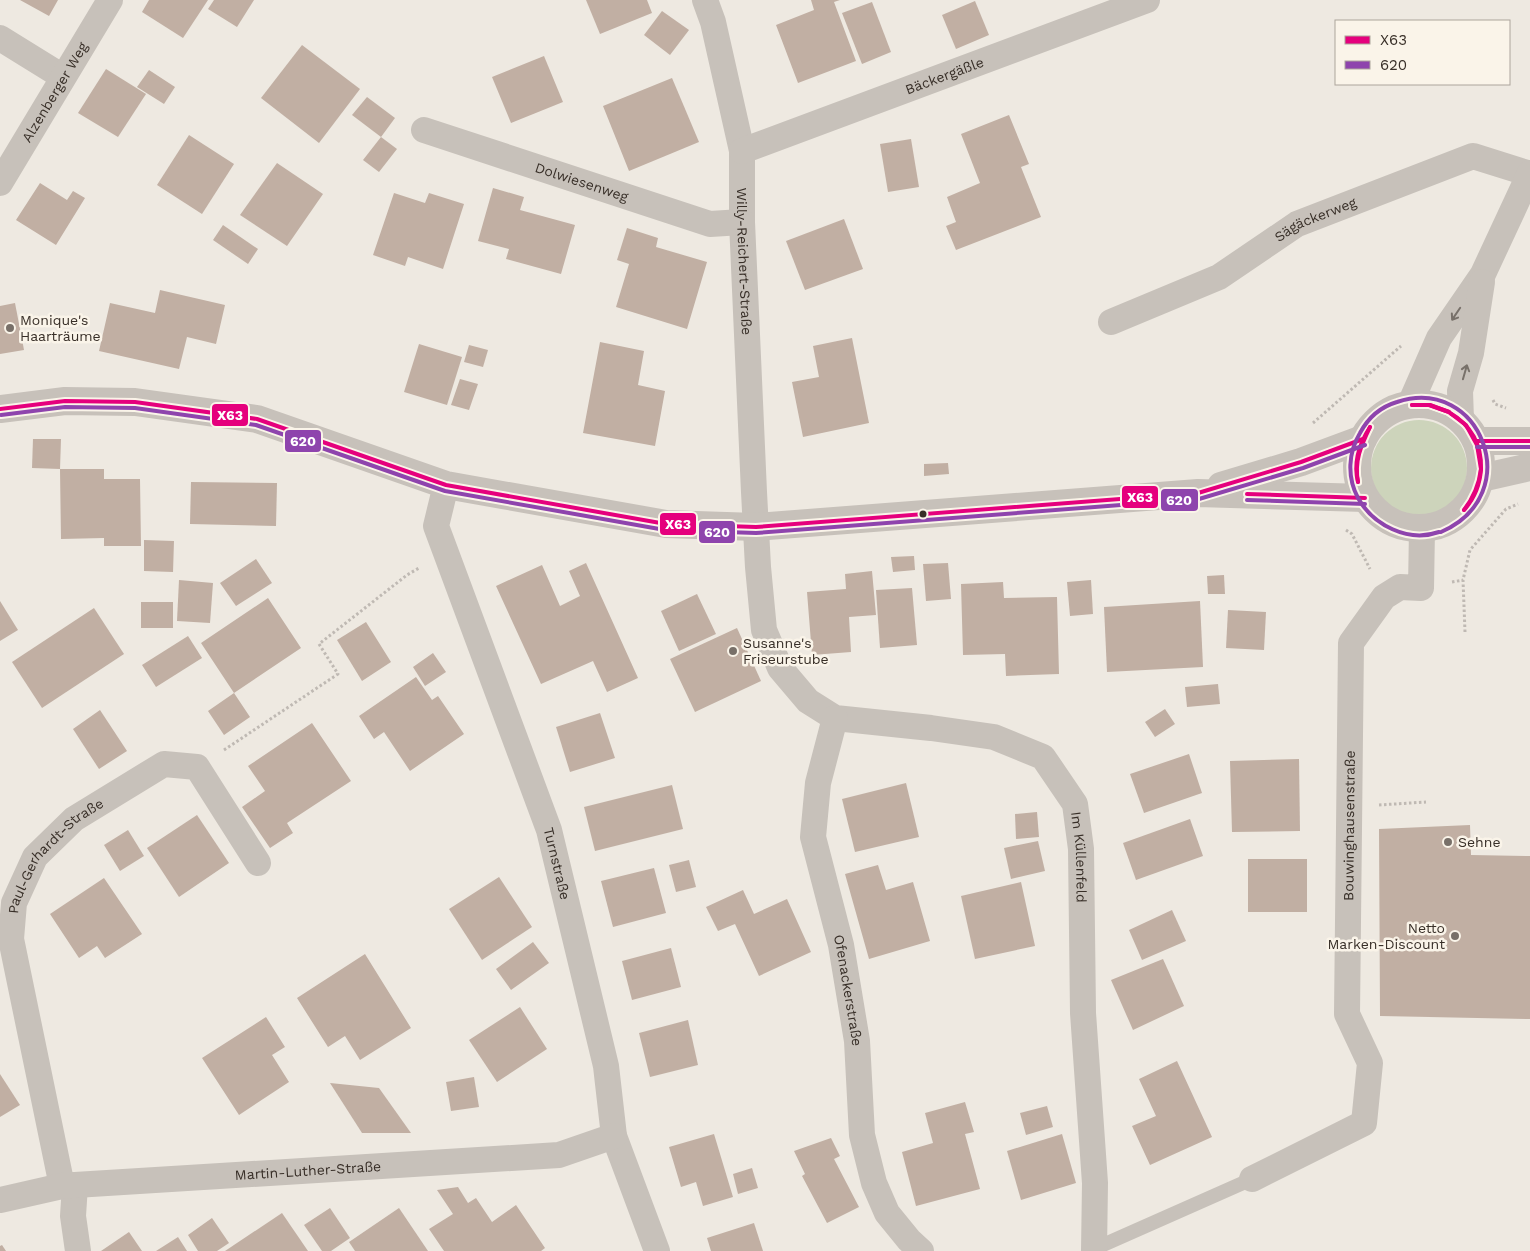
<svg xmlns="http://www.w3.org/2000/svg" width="1530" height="1251" font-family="'Work Sans',sans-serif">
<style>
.green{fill:#cdd4bb}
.building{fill:#c1afa3}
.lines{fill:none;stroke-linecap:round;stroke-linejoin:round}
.path{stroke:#bfb9b3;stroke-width:3;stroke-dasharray:2.5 2.5;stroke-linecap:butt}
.service{stroke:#c7c1ba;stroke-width:14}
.minor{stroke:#c7c1ba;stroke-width:26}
.tertiary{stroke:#c7c1ba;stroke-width:28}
.bus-1-casing{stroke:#faf4e9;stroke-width:8}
.bus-2-casing{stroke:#faf4e9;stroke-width:8}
.bus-1{stroke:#e5007d;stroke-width:4}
.bus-2{stroke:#8e44ad;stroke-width:4}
.oneway{stroke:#78716a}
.poi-dot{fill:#787069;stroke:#faf4e9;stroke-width:2}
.bus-dot{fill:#382f28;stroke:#faf4e9;stroke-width:2}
.labels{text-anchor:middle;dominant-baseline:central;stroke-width:5;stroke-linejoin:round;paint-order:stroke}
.street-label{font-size:14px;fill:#382f28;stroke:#faf4e9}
.poi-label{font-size:14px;fill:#382f28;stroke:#faf4e9;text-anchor:start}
.line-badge{stroke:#faf4e9;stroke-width:2}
.badge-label{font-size:14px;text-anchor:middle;font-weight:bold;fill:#fff}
</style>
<rect width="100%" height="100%" fill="#eee9e1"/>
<circle class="green" cx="1419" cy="468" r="48"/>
<g class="building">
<polygon points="20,0 58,0 49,16"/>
<polygon points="149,0 208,0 183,38 142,12"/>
<polygon points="214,0 254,0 237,27 208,9"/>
<polygon points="586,0 647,0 652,13 600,34"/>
<polygon points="811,0 840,0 834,2 856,61 798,83 776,25 814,10"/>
<polygon points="975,1 989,35 956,49 942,15"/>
<polygon points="872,2 891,52 862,64 842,13"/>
<polygon points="662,11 689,30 670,55 644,35"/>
<polygon points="302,45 360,89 319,143 261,98"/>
<polygon points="544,56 563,102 511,123 492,77"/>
<polygon points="106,69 146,94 118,137 78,113"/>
<polygon points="149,70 175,87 164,104 137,87"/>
<polygon points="672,78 699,142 629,171 603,106"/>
<polygon points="367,97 395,118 381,137 352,115"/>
<polygon points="1009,115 1029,164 1021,167 1041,217 956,250 946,226 956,222 947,197 980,183 961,134"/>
<polygon points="189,135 234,164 202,214 157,185"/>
<polygon points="381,137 397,149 379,172 363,160"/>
<polygon points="911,139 919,187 888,192 880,144"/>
<polygon points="277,163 323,194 287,246 240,215"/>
<polygon points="40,183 67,200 73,191 85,198 56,245 16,220"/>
<polygon points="493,188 524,197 520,210 575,225 561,274 506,259 509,249 478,241"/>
<polygon points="394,193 425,203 429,193 464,204 443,269 408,257 405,266 373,255"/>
<polygon points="844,219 863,269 805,290 786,241"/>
<polygon points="223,225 258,249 248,264 213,240"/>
<polygon points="627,228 658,238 656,247 707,262 687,329 616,307 629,264 617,260"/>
<polygon points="160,290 225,305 216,344 187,337 179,369 99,351 110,303 155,313"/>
<polygon points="15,303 24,350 0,354 0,306"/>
<polygon points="852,338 869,423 803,437 792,382 819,377 813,346"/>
<polygon points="600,342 644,351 638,385 665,391 655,446 583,433"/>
<polygon points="419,344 462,357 447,405 404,392"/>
<polygon points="469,345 488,350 483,367 464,362"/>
<polygon points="460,379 478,384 469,410 451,405"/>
<polygon points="33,439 61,439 60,469 32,468"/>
<polygon points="948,463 949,474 924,476 924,464"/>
<polygon points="60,469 104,469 104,479 140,479 141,546 104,546 104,538 61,539"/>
<polygon points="191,482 277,483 276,526 190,524"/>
<polygon points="144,540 174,541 173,572 144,571"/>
<polygon points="914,556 915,570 893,572 891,557"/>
<polygon points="256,559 272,583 236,606 220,583"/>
<polygon points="586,563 638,678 607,692 593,661 541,684 496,586 542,565 560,606 580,596 569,571"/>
<polygon points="948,563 951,599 926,601 923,564"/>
<polygon points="872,571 876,615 849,617 851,652 812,655 807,592 846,589 845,574"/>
<polygon points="1224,575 1225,594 1208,594 1207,576"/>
<polygon points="179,580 213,583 210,623 177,621"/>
<polygon points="1091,580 1093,614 1070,616 1067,582"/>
<polygon points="1003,582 1004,598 1057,597 1059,674 1006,676 1005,654 963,655 961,584"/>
<polygon points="912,588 917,645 880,648 876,590"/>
<polygon points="697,594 716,634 679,651 661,611"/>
<polygon points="268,598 301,648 234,693 250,717 224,735 208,711 234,693 201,643"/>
<polygon points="0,601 18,630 0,641"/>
<polygon points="1200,601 1203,667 1107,672 1104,607"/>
<rect x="141" y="602" width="32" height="26"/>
<polygon points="94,608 124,654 42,708 12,662"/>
<polygon points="1228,610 1266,612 1264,650 1226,648"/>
<polygon points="366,622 391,662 362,681 337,640"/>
<polygon points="737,628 761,681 695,712 670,659"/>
<polygon points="188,636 202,658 156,687 142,665"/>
<polygon points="433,653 446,672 425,686 413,667"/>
<polygon points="416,677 432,700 438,696 464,734 410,771 384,732 374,739 359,716"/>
<polygon points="1218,684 1220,704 1187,707 1185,687"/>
<polygon points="1165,709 1175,724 1155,737 1145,722"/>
<polygon points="100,710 127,751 99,769 73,729"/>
<polygon points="600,713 615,758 570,772 556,727"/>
<polygon points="312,723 351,781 287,823 293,833 270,848 242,807 265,791 248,766"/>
<polygon points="1189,754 1202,793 1144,813 1130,774"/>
<polygon points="1299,759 1300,831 1232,832 1230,761"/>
<polygon points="906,783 919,837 855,852 842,799"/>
<polygon points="672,785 683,829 595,851 584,807"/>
<polygon points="1037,812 1039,837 1016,839 1015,814"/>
<polygon points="197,815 229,863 179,897 147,848"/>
<polygon points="1190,819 1203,856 1136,880 1123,843"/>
<polygon points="1470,825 1471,855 1530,856 1530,1019 1380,1016 1379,829"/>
<polygon points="128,830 144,856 120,871 104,845"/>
<polygon points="1038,841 1045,871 1011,879 1004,848"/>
<rect x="1248" y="859" width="59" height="53"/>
<polygon points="689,860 696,887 676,892 669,865"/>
<polygon points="878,865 886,890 913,882 930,941 869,959 845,874"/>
<polygon points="654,868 666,913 613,927 601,881"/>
<polygon points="499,877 532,927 482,960 449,909"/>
<polygon points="104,878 142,934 105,958 97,946 79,958 50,914"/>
<polygon points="1021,882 1035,946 975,959 961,896"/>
<polygon points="743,890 754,914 787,899 811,952 759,976 735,924 718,931 706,907"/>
<polygon points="1172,910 1186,941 1142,960 1129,930"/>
<polygon points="533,942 549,963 511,990 496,969"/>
<polygon points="671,948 681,987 632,1000 622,961"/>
<polygon points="365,954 411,1028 360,1060 345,1036 328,1047 297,998"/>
<polygon points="1163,959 1184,1006 1133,1030 1111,980"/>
<polygon points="520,1007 547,1049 497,1082 469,1040"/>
<polygon points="266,1017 285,1047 272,1055 289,1082 239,1115 202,1058"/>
<polygon points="688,1020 698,1065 650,1077 639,1033"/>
<polygon points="1177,1061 1212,1137 1150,1165 1132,1126 1156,1116 1139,1079"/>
<polygon points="0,1074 20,1105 0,1117"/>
<polygon points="474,1077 479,1107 451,1111 446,1082"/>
<polygon points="330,1083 379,1088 411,1133 362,1133"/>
<polygon points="965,1102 974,1132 965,1134 980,1189 916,1206 902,1152 933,1143 925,1113"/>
<polygon points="1047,1106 1053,1127 1026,1135 1020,1113"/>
<polygon points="714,1134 733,1197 703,1206 696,1182 681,1187 669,1147"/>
<polygon points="1062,1134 1076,1183 1021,1200 1007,1151"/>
<polygon points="831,1138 840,1156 834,1159 859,1207 827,1223 802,1176 805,1174 794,1151"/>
<polygon points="752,1168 758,1188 738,1194 733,1174"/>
<polygon points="458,1187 468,1203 476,1198 492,1222 516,1205 545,1248 541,1251 444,1251 429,1229 453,1214 437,1190"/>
<polygon points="330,1208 350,1238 331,1251 322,1251 304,1225"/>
<polygon points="399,1208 428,1251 355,1251 349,1242"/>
<polygon points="282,1213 308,1251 225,1251"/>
<polygon points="212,1218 229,1243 217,1251 198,1251 188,1235"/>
<polygon points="754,1223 763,1251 711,1251 707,1238"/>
<polygon points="129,1232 142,1251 101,1251"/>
<polygon points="178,1237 187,1251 156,1251"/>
<polygon points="2,1245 6,1251 0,1251 0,1246"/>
</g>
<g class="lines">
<g class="path">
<polyline points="1493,400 1495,404 1506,408"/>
<polyline points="1313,423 1401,346"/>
<polyline points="1346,530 1352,534 1370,569"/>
<polyline points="1452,582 1463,580"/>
<polyline points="1465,632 1463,580 1470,550 1506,509 1518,504"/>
<polyline points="224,750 338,674 319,644 407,575 419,568"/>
<polyline points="1379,805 1426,802"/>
</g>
<polyline class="service" points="1094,1249 1252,1179"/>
<g class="minor">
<path id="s1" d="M705,0L713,22L742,151V222L754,492L758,567L764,630L780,668L808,701L835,718L931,728L994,737L1043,757L1075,804L1081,849L1083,1013L1095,1183L1094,1251"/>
<polyline points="0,38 63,77"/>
<path id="s2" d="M424,130L710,224L742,222"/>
<path id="s3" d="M742,151L1147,0"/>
<path id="s4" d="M0,183L110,0"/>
<path id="s5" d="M1111,322L1219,277L1297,224L1473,156L1530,174"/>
<polyline points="1410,404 1439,338 1483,274 1530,173"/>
<polyline points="1461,420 1460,391 1471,353 1482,282"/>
<path id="s6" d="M446,485L436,526L549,830L606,1066L614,1136L657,1251"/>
<path id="s7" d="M835,718L818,783L813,837L841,945L857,1041L862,1135L874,1183L887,1213L909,1240L921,1251"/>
<path id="s8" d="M1252,1179L1364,1123L1370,1063L1347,1014L1351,643L1384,597L1400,587L1421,588L1422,529"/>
<polyline points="75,1185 73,1216 78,1251"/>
<path id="s9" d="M62,1186L11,939L14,903L35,857L74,819L164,764L197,767L258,863"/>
<path id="s10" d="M0,1200L62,1186L75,1185L559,1155L614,1136"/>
</g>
<g class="tertiary">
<circle cx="1419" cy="466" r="62"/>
<polyline points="0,409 65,401 135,402 257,419 446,485 666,524 756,527 1198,493 1365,498"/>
<polyline points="1477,441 1530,441"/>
<polyline points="1481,478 1530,467"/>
<polyline points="1221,486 1301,462 1363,439"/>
</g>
<defs>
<g id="bus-1">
<polyline points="1412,405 1429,405 1449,412"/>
<polyline points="1412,405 1430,405 1449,412"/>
<polyline points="0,409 65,401 135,402 257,419 446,485 666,524 756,527 1198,493 1301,462 1363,439"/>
<path d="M1450,413C1471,425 1482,445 1481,469"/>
<polyline points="1450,413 1466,425 1477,445 1481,469"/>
<polyline points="1477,441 1530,441"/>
<path d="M1358,482C1353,462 1359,444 1370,427"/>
<path d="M1358,482C1354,461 1361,446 1370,427"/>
<polyline points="1247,494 1365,498"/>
<path d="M1464,510C1474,497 1479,485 1481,469"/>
<path d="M1464,510C1475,498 1480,485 1481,469"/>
</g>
<g id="bus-2">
<polyline points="1,415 65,407 135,408 256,425 445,491 665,530 756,533 1199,499 1303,468 1365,445"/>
<polyline points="1477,447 1530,447"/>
<polyline points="1247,500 1365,504"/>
<path d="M1439,532C1408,543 1373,525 1358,498C1347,477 1348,453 1360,433C1368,418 1380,407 1397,402C1480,374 1528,494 1441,532"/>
</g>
</defs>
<use href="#bus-1" class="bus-1-casing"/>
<use href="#bus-2" class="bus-2-casing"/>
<use href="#bus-1" class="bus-1"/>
<use href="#bus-2" class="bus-2"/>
</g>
<defs><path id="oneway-shaft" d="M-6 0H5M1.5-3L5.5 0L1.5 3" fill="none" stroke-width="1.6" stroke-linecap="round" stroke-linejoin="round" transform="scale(1.25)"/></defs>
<g class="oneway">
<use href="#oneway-shaft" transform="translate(1456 314) rotate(124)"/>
<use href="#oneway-shaft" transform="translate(1465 372) rotate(-74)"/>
</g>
<g class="poi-dot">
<circle cx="10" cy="328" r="5"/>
<circle cx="733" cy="651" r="5"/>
<circle cx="1448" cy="842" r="5"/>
<circle cx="1455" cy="936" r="5"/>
</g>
<circle class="bus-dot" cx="923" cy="514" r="4.5"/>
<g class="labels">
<g class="street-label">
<text stroke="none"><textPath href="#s3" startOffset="216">Bäckergäßle</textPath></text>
<text stroke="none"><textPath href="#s4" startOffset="106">Alzenberger Weg</textPath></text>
<text stroke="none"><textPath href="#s2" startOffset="166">Dolwiesenweg</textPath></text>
<text stroke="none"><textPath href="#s5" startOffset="230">Sägäckerweg</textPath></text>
<text stroke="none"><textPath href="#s1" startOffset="266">Willy-Reichert-Straße</textPath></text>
<text stroke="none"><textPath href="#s8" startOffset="428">Bouwinghausenstraße</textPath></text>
<text stroke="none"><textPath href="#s1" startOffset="1075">Im Küllenfeld</textPath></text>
<text stroke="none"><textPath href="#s9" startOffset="352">Paul-Gerhardt-Straße</textPath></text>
<text stroke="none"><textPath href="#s6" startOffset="401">Turnstraße</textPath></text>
<text stroke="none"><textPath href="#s7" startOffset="279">Ofenackerstraße</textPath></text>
<text stroke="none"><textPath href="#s10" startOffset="310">Martin-Luther-Straße</textPath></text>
</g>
<g class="poi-label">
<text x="20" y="320">Monique's<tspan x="20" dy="16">Haarträume</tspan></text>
<text x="743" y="643">Susanne's<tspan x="743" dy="16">Friseurstube</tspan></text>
<text x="1458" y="842">Sehne</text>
<text x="1445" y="928" text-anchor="end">Netto<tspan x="1445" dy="16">Marken-Discount</tspan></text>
</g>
</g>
<g class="line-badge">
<rect x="211" y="403" width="38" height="24" rx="5" fill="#e5007d"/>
<rect x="284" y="429" width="38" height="24" rx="5" fill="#8e44ad"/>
<rect x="1121" y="485" width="38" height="24" rx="5" fill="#e5007d"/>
<rect x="1160" y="488" width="39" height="24" rx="5" fill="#8e44ad"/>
<rect x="659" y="512" width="38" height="24" rx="5" fill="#e5007d"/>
<rect x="698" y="520" width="38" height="24" rx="5" fill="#8e44ad"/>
</g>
<g class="badge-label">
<text x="230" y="420">X63</text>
<text x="303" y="446">620</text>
<text x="1140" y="502">X63</text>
<text x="1179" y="505">620</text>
<text x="678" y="529">X63</text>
<text x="717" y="537">620</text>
</g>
<rect x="1335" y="20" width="175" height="65" fill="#faf4e9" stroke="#aca59c"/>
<rect x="1345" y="36" width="25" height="8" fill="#e5007d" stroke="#aca59c"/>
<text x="1380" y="45" font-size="15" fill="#382f28">X63</text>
<rect x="1345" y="61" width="25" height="8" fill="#8e44ad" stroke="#aca59c"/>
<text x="1380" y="70" font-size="15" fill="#382f28">620</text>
</svg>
